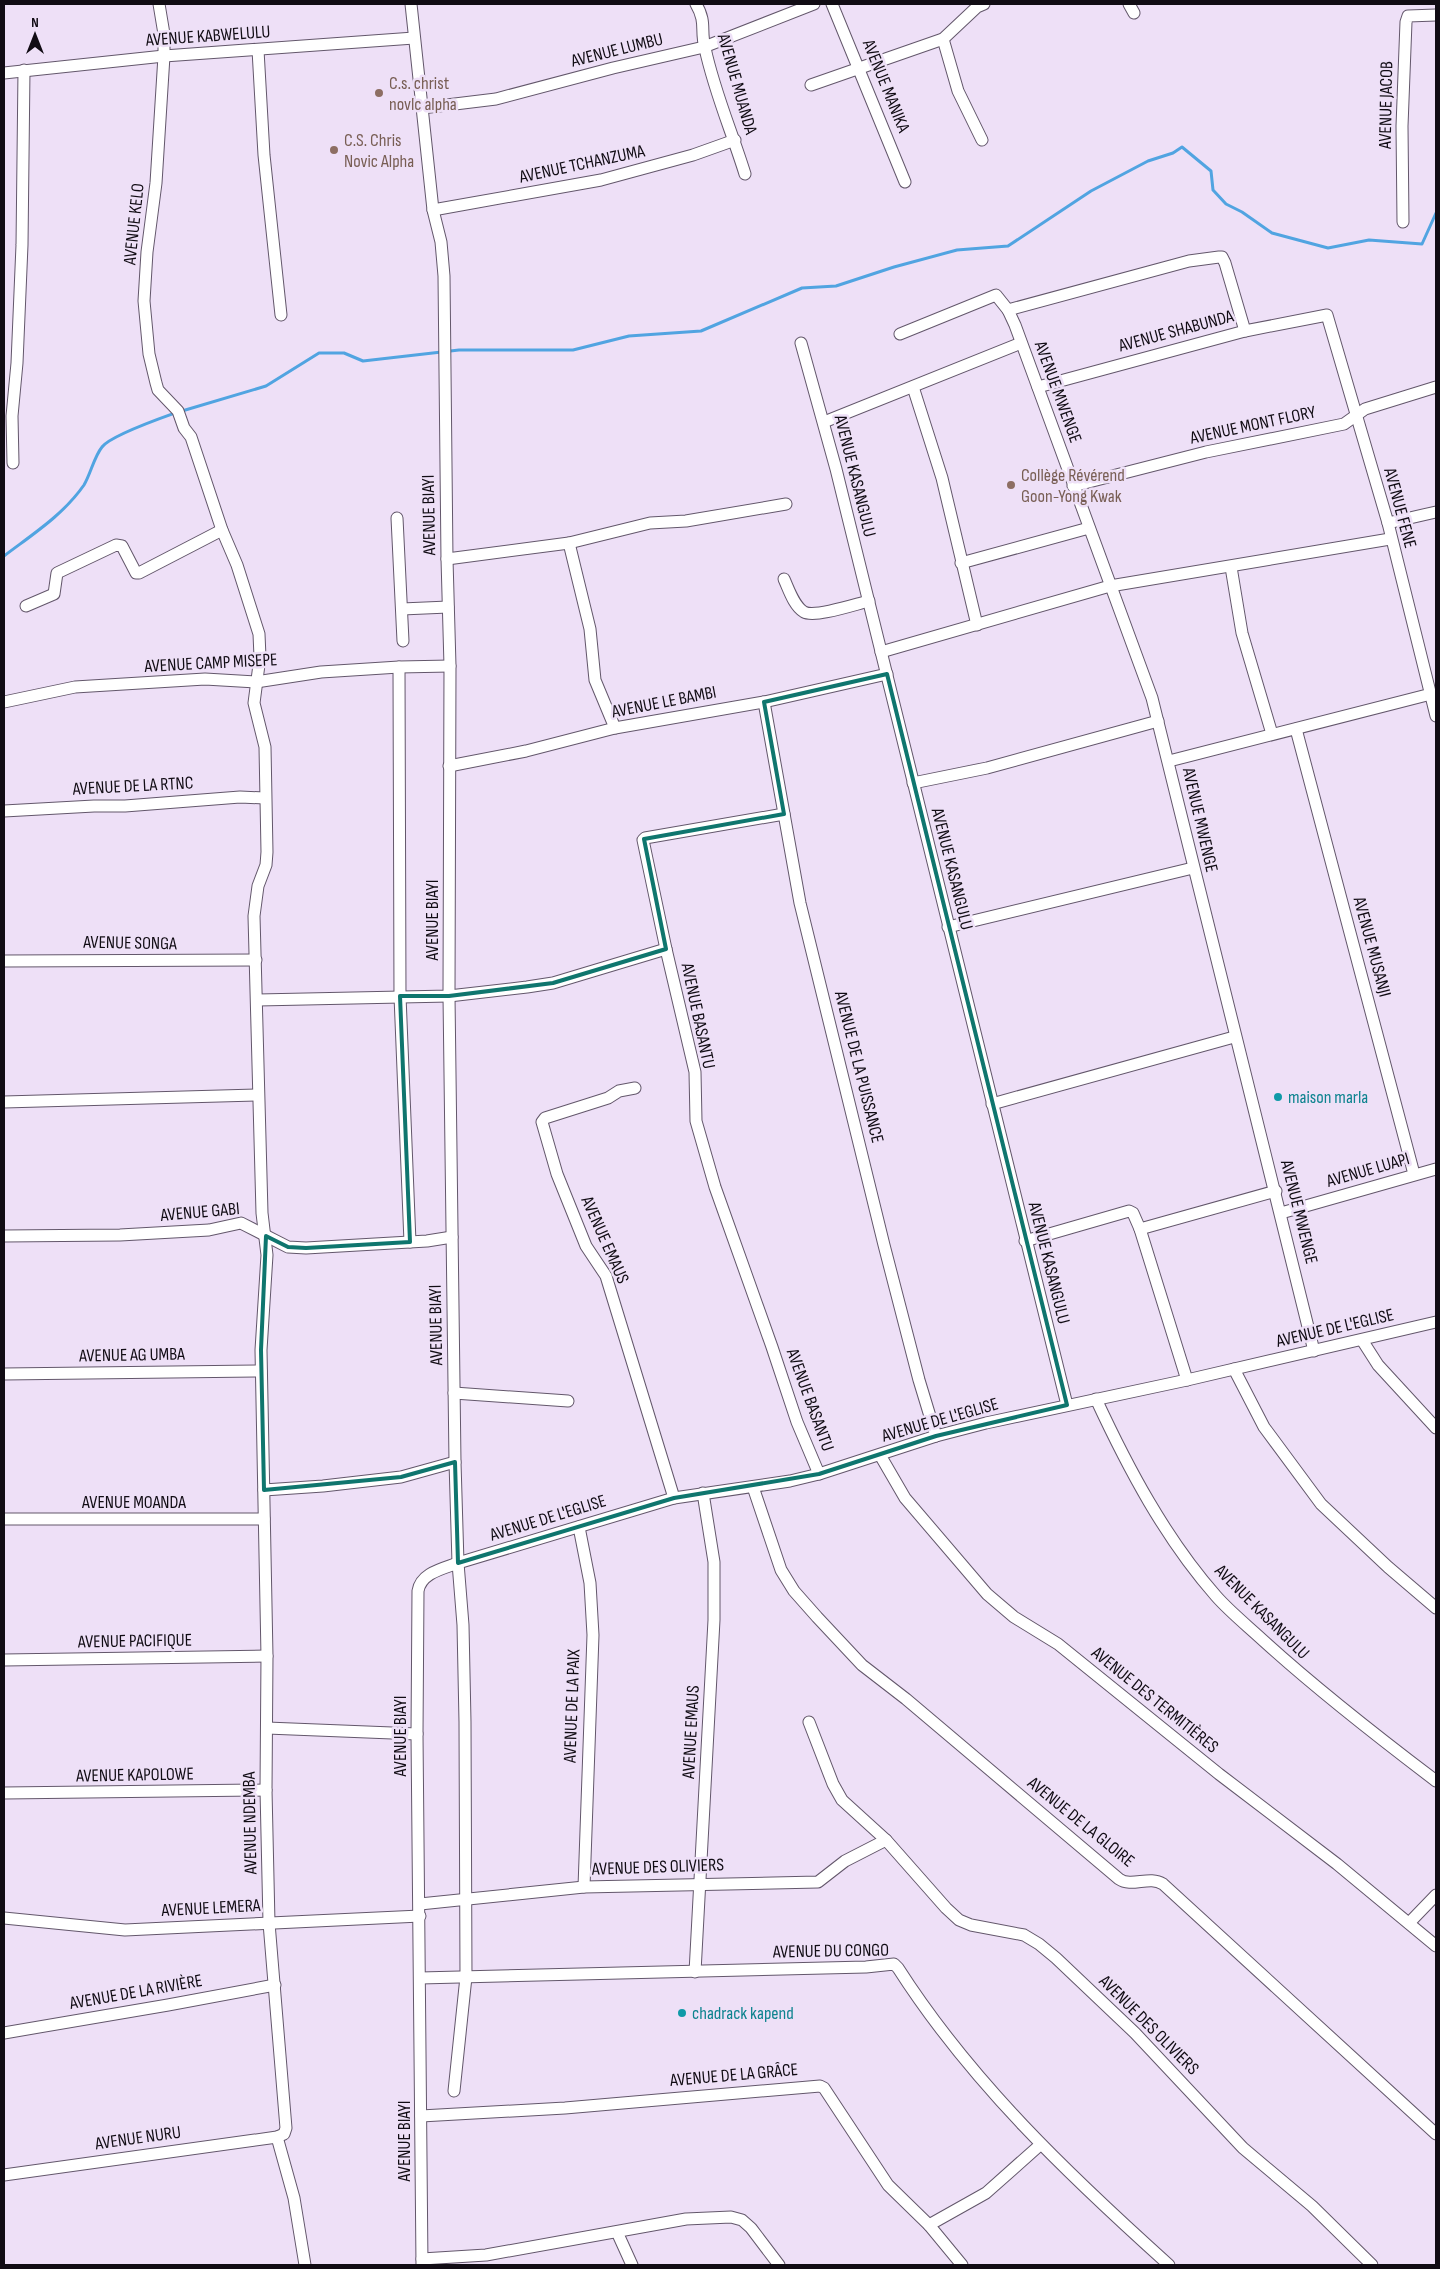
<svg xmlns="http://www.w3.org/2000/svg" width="1440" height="2269" font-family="'Sofia Sans Condensed',sans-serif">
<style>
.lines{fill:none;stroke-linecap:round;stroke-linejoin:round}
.stream{stroke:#51a4e1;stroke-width:3}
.minor-casing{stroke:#63576b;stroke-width:13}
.minor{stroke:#fff;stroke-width:11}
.marked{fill:none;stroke:#0f766e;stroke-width:4;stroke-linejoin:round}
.education-dot{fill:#8d6e63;stroke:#eee0f7;stroke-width:2}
.culture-dot{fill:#0f9aa8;stroke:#eee0f7;stroke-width:2}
.labels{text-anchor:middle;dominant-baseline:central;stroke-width:5;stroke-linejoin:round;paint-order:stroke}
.street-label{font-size:18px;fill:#110c14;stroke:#eee0f7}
.education-label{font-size:18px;fill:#785e54;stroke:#eee0f7;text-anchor:start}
.culture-label{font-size:18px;fill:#0d838f;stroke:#eee0f7;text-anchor:start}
</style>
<rect width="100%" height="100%" fill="#eee0f7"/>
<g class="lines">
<g class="stream">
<polyline points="182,411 266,386 319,353 344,353 363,361 459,350 573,350 629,336 701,331 802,288 836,286 894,267 957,250 1008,246 1091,191 1148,161 1173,153 1182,147 1211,171 1213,190 1226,204 1242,212 1272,233 1328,248 1369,240 1422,244 1436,213"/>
<path d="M4,556C33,534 63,515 84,485C91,473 94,457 102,447C110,436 161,418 175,413"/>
</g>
<defs>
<g id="minor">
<polyline points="411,4 433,210 441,242 444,276 447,559 450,666 449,996 455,1462 458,1563 463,1625 465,1722 466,1977 454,2091"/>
<path d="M696,4C707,23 700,29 705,48C714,91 732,132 745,174"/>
<polyline points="832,4 905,182"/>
<polyline points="1129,4 1134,13"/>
<polyline points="943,39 958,91 982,140"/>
<polyline points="258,50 264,155 281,315"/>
<polyline points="4,73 164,56 414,38"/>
<polyline points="811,85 943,39 977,7 984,4"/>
<polyline points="422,108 496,99 613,68 704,47 814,4"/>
<polyline points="433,210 601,180 693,155 735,140"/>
<polyline points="1403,222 1402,126 1406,22 1408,16 1436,15"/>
<polyline points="1008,310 1189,261 1219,257 1222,257 1225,263 1245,331"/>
<polyline points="900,334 996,295 1008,310 1015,325 1152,698 1314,1351"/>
<polyline points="801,343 836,469 1067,1405"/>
<polyline points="913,387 942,478 977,625"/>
<polyline points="1038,387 1245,331 1327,315 1388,523 1436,716"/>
<polyline points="824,422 1021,343"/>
<polyline points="13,463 12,416 17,363 22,245 24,70"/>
<polyline points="1073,486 1206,452 1344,424 1365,409 1436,387"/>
<polyline points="397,518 403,641"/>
<polyline points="1388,523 1436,512"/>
<polyline points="569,543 590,629 595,680 615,728"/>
<polyline points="447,559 569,543 650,523 686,521 786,504"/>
<polyline points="961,563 1089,528"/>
<polyline points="1231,567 1242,633 1272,734"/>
<path d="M784,579C789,590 794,606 804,612C815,618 856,604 869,601"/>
<polyline points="26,606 54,594 57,573 116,545 122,546 136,573 139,573 222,530"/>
<polyline points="402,609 448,607"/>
<polyline points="881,652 1110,586 1390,539"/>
<polyline points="399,667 400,996 410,1242"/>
<polyline points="4,702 75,687 205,679 256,682 321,672 399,667 450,666"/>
<polyline points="764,702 800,903 884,1245 919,1380 936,1436"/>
<polyline points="1296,729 1414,1174"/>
<polyline points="1169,761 1431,694"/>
<polyline points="449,766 526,751 615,728 764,702 887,674"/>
<polyline points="913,783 987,768 1158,721"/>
<polyline points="4,811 94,806 125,806 240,797 265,798"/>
<polyline points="784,814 645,838 643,840 666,949 695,1072 696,1121 715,1187 772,1347 797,1422 819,1474"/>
<polyline points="948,927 1193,868"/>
<polyline points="4,961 256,960"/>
<polyline points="258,1000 449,996 527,987 553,983 666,949"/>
<polyline points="635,1088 619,1091 608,1098 545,1118 542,1122 557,1174 586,1246 606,1276 674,1498"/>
<polyline points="4,1102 258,1095"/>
<polyline points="992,1104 1234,1037"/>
<polyline points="1281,1213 1436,1169"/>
<polyline points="1140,1229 1187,1380"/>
<polyline points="4,1236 120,1235 209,1230 241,1223 288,1247 306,1248 427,1241 452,1237"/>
<polyline points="1025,1241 1129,1211 1133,1213 1140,1229 1276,1191"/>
<polyline points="1362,1340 1378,1365 1436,1428"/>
<polyline points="1234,1369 1264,1427 1321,1504 1388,1567 1436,1608"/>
<polyline points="4,1374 261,1371"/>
<polyline points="454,1393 568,1401"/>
<path d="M1096,1399C1128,1468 1165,1538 1216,1596C1231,1613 1249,1627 1266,1643C1320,1692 1378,1737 1436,1781"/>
<polyline points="880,1455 905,1498 987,1594 1014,1617 1058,1644 1219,1774 1337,1864 1436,1946"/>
<path d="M753,1487L781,1570L794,1591L817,1617L862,1665L906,1699L1119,1879C1132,1888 1149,1875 1163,1884L1436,2134"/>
<polyline points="264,1490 323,1486 401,1477 455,1462"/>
<polyline points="4,1519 264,1519"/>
<polyline points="579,1527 590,1583 593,1635 584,1887"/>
<polyline points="4,1660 267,1656"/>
<polyline points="809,1722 833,1784 842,1800 886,1840 946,1908 959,1920 971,1925 1024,1935 1039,1944 1056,1958 1135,2033 1243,2148 1312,2206 1372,2265"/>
<polyline points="267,1728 417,1734"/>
<polyline points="4,1793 266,1790"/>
<polyline points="420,1904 584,1887 818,1882 845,1861 886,1840"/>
<polyline points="4,1918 125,1930 420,1916"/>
<polyline points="1409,1923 1436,1895"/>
<polyline points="695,1972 714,1620 714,1562 703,1493"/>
<path d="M420,1978L866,1967L894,1964L898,1968C971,2082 1069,2175 1169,2265"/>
<polyline points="4,2033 168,2005 275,1985"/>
<polyline points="421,2116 565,2108 820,2086 824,2088 888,2185 929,2225 962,2265"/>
<polyline points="277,2137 294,2198 305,2265"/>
<polyline points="4,2175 277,2137 284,2134 286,2128 269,1923 266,1790 267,1656 261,1350 267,1255 262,1213 254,916 258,886 266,865 267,852 265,747 254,703 260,657 259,634 237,565 222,530 191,437 184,428 178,411 158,390 156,383 149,354 144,301 147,252 156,183 164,56 164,34 159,4"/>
<polyline points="929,2225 986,2193 1040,2145"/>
<polyline points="617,2232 632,2265"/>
<polyline points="422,2259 486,2255 686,2219 731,2217 742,2220 751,2228 779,2265"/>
<path d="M422,2265L417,1734L418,1591C421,1573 442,1569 458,1563L674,1498L790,1481L819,1474L936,1436L986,1423L1187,1380L1436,1322"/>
</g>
</defs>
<use href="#minor" class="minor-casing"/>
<use href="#minor" class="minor"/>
</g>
<path class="marked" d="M887,674L1067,1405L936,1436L819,1474L674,1498L458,1563L455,1462L401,1477L264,1490L261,1350L266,1236L288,1247L306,1248L410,1242L400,996H449L553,983L666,949L644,839L784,814L764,702Z"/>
<g class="education-dot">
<circle cx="379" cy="93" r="5"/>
<circle cx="334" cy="150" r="5"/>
<circle cx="1011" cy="485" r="5"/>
</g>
<g class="culture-dot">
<circle cx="1278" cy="1097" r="5"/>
<circle cx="682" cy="2013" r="5"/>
</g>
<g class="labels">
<g class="street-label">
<text transform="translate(208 36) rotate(-4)">AVENUE KABWELULU</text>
<text transform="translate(617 50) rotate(-14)">AVENUE LUMBU</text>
<text transform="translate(737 84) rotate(74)">AVENUE MUANDA</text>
<text transform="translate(886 86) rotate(68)">AVENUE MANIKA</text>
<text transform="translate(1386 105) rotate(-89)">AVENUE JACOB</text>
<text transform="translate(582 164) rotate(-12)">AVENUE TCHANZUMA</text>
<text transform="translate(134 224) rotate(-84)">AVENUE KELO</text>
<text transform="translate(1176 331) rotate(-15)">AVENUE SHABUNDA</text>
<text transform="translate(1058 392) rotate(70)">AVENUE MWENGE</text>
<text transform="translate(1253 425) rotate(-12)">AVENUE MONT FLORY</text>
<text transform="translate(855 476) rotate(76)">AVENUE KASANGULU</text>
<text transform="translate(1400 508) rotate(75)">AVENUE FENE</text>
<text transform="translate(429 515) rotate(-91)">AVENUE BIAYI</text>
<text transform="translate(211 663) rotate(-3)">AVENUE CAMP MISEPE</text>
<text transform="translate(664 702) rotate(-11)">AVENUE LE BAMBI</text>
<text transform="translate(133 786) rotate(-3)">AVENUE DE LA RTNC</text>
<text transform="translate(1200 820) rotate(77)">AVENUE MWENGE</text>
<text transform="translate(952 869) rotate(76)">AVENUE KASANGULU</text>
<text transform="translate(432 920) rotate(-90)">AVENUE BIAYI</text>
<text transform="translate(130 943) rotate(1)">AVENUE SONGA</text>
<text transform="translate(1372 947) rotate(75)">AVENUE MUSANJI</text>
<text transform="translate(698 1016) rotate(78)">AVENUE BASANTU</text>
<text transform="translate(859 1067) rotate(76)">AVENUE DE LA PUISSANCE</text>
<text transform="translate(1368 1170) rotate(-16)">AVENUE LUAPI</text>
<text transform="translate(200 1212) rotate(-5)">AVENUE GABI</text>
<text transform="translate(1299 1212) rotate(76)">AVENUE MWENGE</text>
<text transform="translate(605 1240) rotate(66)">AVENUE EMAUS</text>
<text transform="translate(1049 1263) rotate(76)">AVENUE KASANGULU</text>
<text transform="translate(436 1325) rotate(-91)">AVENUE BIAYI</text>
<text transform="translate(1335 1328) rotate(-13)">AVENUE DE L'EGLISE</text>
<text transform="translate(132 1355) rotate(-1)">AVENUE AG UMBA</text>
<text transform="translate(810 1400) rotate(70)">AVENUE BASANTU</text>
<text transform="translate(940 1420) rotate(-16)">AVENUE DE L'EGLISE</text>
<text x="134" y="1502">AVENUE MOANDA</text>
<text transform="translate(548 1518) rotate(-17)">AVENUE DE L'EGLISE</text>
<text transform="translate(1262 1612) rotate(45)">AVENUE KASANGULU</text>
<text transform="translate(135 1641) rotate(-1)">AVENUE PACIFIQUE</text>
<text transform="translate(1155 1700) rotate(39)">AVENUE DES TERMITIÈRES</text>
<text transform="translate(572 1706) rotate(-88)">AVENUE DE LA PAIX</text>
<text transform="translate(691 1732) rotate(-87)">AVENUE EMAUS</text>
<text transform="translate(400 1736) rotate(-90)">AVENUE BIAYI</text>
<text transform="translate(135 1775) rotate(-1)">AVENUE KAPOLOWE</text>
<text transform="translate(1081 1822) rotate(39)">AVENUE DE LA GLOIRE</text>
<text transform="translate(250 1823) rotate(-91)">AVENUE NDEMBA</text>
<text transform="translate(658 1867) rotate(-2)">AVENUE DES OLIVIERS</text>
<text transform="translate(211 1908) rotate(-3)">AVENUE LEMERA</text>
<text transform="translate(831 1951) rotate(-1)">AVENUE DU CONGO</text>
<text transform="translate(136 1992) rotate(-10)">AVENUE DE LA RIVIÈRE</text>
<text transform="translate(1149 2025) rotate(45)">AVENUE DES OLIVIERS</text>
<text transform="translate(734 2075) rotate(-5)">AVENUE DE LA GRÂCE</text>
<text transform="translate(138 2138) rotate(-8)">AVENUE NURU</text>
<text transform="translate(404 2141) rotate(-90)">AVENUE BIAYI</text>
</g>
<g class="education-label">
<text x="389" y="83">C.s. christ<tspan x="389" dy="21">novlc alpha</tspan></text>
<text x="344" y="140">C.S. Chris<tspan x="344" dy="21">Novic Alpha</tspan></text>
<text x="1021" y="475">Collège Révérend<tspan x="1021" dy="21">Goon-Yong Kwak</tspan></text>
</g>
<g class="culture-label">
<text x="1288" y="1097">maison marla</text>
<text x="692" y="2013">chadrack kapend</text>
</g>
</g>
<rect width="1440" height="2269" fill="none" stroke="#110c14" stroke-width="10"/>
<g transform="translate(35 35)" stroke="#eee0f7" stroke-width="4" paint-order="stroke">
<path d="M0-4L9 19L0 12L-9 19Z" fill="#110c14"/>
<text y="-8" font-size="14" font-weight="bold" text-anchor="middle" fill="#110c14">N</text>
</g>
</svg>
